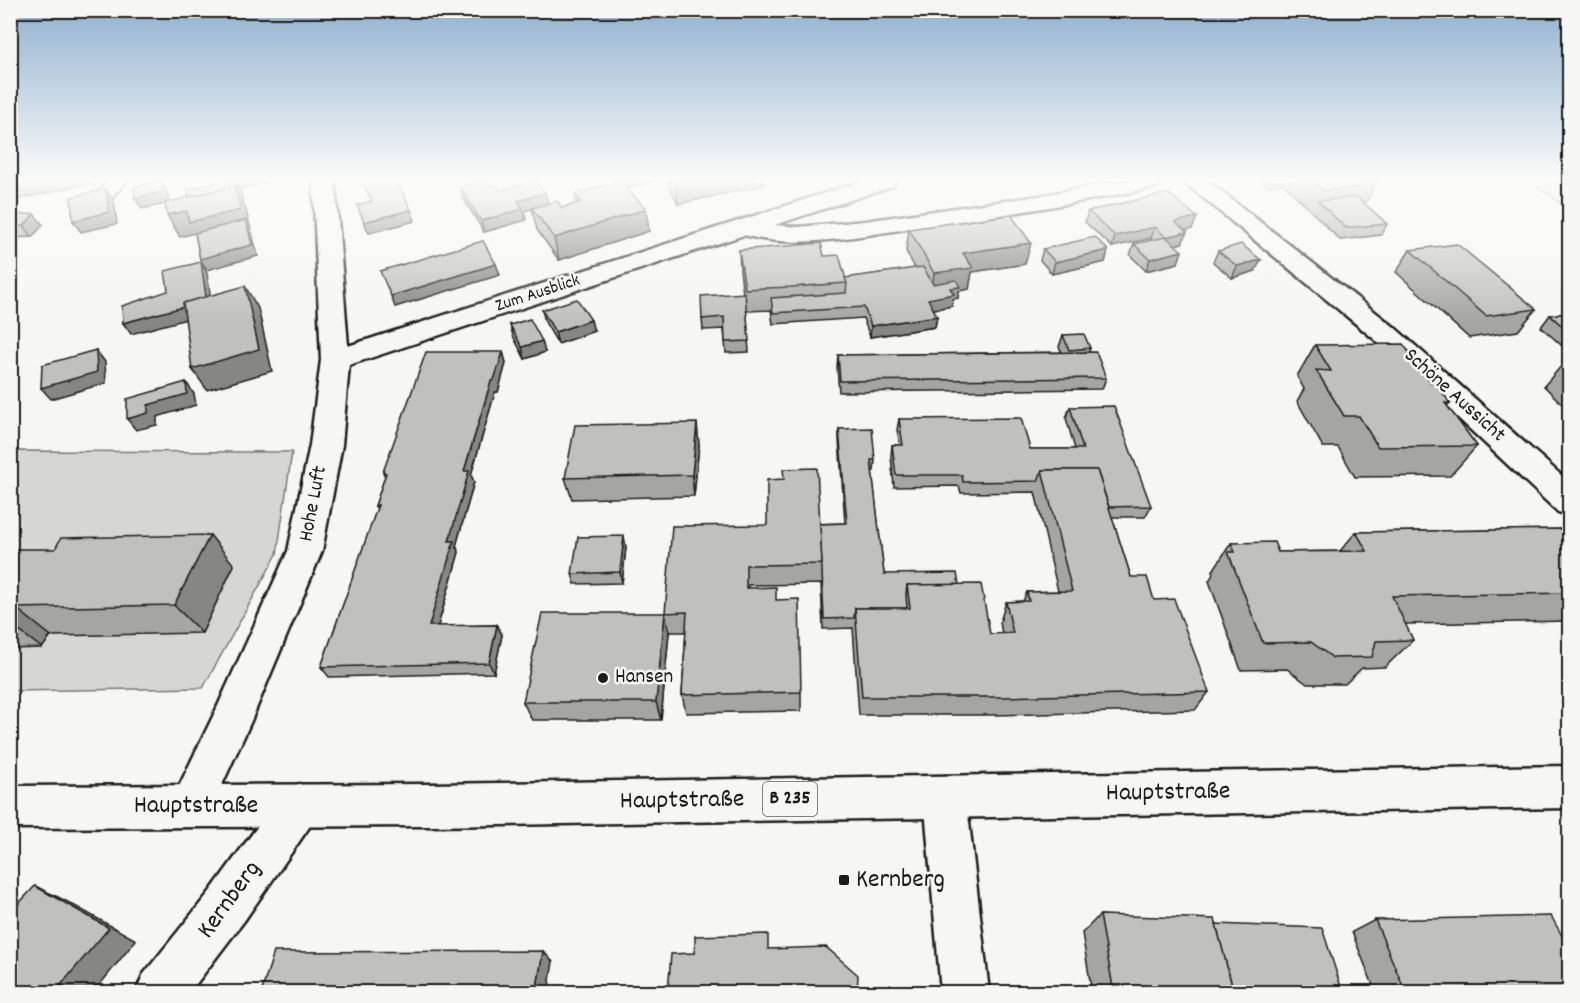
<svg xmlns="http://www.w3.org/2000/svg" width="1580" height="1003" font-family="Dekko,sans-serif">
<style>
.green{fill:#d6d6d2;stroke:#797977;stroke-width:1.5}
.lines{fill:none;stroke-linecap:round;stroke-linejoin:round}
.service-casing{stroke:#1c1c1c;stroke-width:4}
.minor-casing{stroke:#1c1c1c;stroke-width:5}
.primary-casing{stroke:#1c1c1c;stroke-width:5}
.service{fill:#f6f6f2;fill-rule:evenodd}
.minor{fill:#f6f6f2;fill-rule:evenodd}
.primary{fill:#f6f6f2;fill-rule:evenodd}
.wall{fill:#a5a5a3;stroke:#1c1c1c;stroke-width:1.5}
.shaded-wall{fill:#868684;stroke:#1c1c1c;stroke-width:1.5}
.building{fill:#c0c0bd;stroke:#1c1c1c;stroke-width:1.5}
.poi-dot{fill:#1c1c1c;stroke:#f6f6f2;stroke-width:2}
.labels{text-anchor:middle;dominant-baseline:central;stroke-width:5;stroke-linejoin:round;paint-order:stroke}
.far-street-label{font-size:18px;fill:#1c1c1c;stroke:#f6f6f2}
.shield{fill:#f6f6f2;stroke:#5d5d5c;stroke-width:1.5}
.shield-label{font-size:20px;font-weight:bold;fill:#1c1c1c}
.street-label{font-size:21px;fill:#1c1c1c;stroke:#f6f6f2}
.poi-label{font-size:21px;fill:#1c1c1c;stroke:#f6f6f2;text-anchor:start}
.near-street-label{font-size:26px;fill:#1c1c1c;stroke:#f6f6f2}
.near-poi-label{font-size:26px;fill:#1c1c1c;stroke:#f6f6f2;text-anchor:start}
</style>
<rect width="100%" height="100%" fill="#f6f6f2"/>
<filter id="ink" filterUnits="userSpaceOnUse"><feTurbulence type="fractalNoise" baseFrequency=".0167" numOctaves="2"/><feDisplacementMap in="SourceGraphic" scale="12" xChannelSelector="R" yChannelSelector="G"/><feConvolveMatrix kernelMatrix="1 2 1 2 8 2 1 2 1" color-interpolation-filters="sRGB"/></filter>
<g filter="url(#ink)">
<g class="green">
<polygon points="1569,181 1569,210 1538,187 1567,181"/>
<polygon points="10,451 292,452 277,554 203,688 11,691"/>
</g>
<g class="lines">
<defs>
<polygon id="service" points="108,181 127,181 107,202 95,202 92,198"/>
<g id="minor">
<path d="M313,181H335L348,346L863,181H896L893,186L775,225L798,227L865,221L1039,196L1118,181H1162L1159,186L1151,188C1072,204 992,217 912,228C859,236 797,250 744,235L349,365L342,445L322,551L251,721L206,820L191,826L176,820L170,805L217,708L288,551L310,445L321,360Z"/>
<polygon points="1183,181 1208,181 1393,326 1570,483 1570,516 1558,512 1373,338"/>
<polygon points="945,776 960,782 966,797 989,992 941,992 924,797 930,782"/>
<polygon points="299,784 314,790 320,805 314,820 244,921 190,992 136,992 143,975 212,889 284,790"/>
</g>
<polygon id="primary" points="1570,766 1570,808 430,826 10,828 10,786 430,784"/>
</defs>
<use href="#service" class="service-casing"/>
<use href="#minor" class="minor-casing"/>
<use href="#primary" class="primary-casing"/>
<use href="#service" class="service"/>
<use href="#minor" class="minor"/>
<use href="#primary" class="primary"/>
</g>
<g class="wall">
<polygon points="612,181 654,181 627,188 649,231 559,260 537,230 532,209 524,211 526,220 484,232 463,198 460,187 492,186 500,190 545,193 547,203 562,208 577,203 575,194 614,183"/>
<polygon points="667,181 764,181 764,185 678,204"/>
<polygon points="1262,181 1377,181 1366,202 1363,202 1387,224 1381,235 1340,240 1284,184 1268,186"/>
<polygon points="1088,211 1197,217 1192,229 1185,230 1187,232 1182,243 1175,245 1178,263 1146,271 1130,255 1134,244 1152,240 1151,238 1112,247 1085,222"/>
<polygon points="10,217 43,225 32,237 10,238"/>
<polygon points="909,229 1025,264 972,272 969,289 959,291 958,298 953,299 952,306 933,309 937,316 935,327 870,337 863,318 773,324 771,310 746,311 749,352 726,353 724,329 703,330 702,319 743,294 740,271 739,250 824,256 845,278 915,268 906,251"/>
<polygon points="1043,249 1108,250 1105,262 1052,274 1040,260"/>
<polygon points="1410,250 1536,309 1518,331 1469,338 1396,272"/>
<polygon points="1218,251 1255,271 1232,278 1213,262"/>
<polygon points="542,310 594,331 558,344 545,322"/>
<polygon points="1569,313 1569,352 1541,327 1550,315"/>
<polygon points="510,325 545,352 525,359 513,336"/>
<polygon points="1063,335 1090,348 1089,352 1106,378 1102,389 839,392 837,367 838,355 1062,352 1059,347"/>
<polygon points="1315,345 1431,382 1450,403 1447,406 1477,446 1450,476 1355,477 1338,447 1323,447 1297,401 1304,389 1297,376"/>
<polygon points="503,352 506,363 498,392 495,392 471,475 474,482 456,546 459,552 438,626 497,625 502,635 494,673 329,677 321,667 377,509 375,506 385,477 383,472"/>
<polygon points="1563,364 1569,364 1569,411 1544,386"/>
<polygon points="1070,407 1151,506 1145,517 1112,517 1131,577 1154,600 1209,692 1195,710 995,715 859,715 853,628 823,629 821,583 821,584 748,585 748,588 776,600 801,692 801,711 686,713 682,695 686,632 669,632 661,720 532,720 523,702 665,613 767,525 845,523 839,440 839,429 875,460 874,471 872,471 884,574 959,585 990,634 1002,634 1000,622 1006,602 1023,601 1027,592 1058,591 1035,492 961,493 959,486 894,487 891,456 892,445 900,445 897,430 899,419 1030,449 1075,449 1066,418"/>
<polygon points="699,444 694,496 572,499 565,478"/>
<polygon points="1569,529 1569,621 1405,624 1413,640 1385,667 1362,668 1345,684 1307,684 1287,669 1241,670 1209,581 1213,574 1212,572 1231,543 1278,552 1340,551 1356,532"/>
<polygon points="626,547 622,583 575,584 572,574"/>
<polygon points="10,549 234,565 202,633 51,636 42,648 10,649"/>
<polygon points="1100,915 1216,924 1343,993 1092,993 1082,933"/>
<polygon points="1375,920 1569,993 1376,993 1352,932"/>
</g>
<g class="shaded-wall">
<polygon points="44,181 99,181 10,201 10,188"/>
<polygon points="161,181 167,192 170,203 142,209 135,198"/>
<polygon points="234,181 240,189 243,203 245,207 258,256 207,270 200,259 195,233 180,237 167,215 187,211 197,214"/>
<polygon points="235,181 270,181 240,189"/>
<polygon points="619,181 654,181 620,190"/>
<polygon points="685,181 764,181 764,185 678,204 676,182"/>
<polygon points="106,189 114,200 117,224 81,232 73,221"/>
<polygon points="545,193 548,204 524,211 526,220 484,232 481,221 518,201"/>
<polygon points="646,209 649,231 559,260 554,238"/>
<polygon points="411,210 415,221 369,233 364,222"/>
<polygon points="34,214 43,225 32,237 24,226"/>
<polygon points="1197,217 1192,229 1171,233 1175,222"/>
<polygon points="1155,227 1151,238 1112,247 1115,236"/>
<polygon points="1187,232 1182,243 1161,248 1166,237"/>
<polygon points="1031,243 1025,264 972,272 969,289 959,291 958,298 953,299 952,306 927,310 928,299 931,295 934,273 963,253"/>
<polygon points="1108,250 1105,262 1052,274 1055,262"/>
<polygon points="1182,251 1178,263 1146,271 1150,259"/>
<polygon points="1261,260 1255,271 1232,278 1237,266"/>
<polygon points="201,262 207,273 213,312 131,334 123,323 206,301"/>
<polygon points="496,264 500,275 395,307 391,296"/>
<polygon points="245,286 258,308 272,371 207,390 192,369"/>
<polygon points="937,316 935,327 870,337 871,326"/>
<polygon points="591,320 594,331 558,344 555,332"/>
<polygon points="542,341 545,352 525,359 522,347"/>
<polygon points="96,350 105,362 106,383 51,399 41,388"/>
<polygon points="503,352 506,363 498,392 495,392 471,475 474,482 456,546 459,552 435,636 429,626 449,541 464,471 491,381"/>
<polygon points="186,382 194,394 196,405 157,417 157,425 136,430 127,419"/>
<polygon points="697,423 699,444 694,496 692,475"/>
<polygon points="210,535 234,565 202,633 174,605"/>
<polygon points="624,536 626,547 622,583 620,572"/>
<polygon points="16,608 51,636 42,648 10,624 10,616"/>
<polygon points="665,613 669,632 661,720 656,702"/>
<polygon points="497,625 502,635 494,673 489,663"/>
<polygon points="35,886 64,900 136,940 93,993 54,993"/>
<polygon points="543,951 553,962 548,993 536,993"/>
</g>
<g class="building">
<polygon points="10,181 44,181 10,188"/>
<polygon points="161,181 163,192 135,198 134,187"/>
<polygon points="222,181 234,181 237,192 234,186 189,197 188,189"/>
<polygon points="362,181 397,181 411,210 364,222 357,205 372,201"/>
<polygon points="484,181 488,181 492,186 497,185 500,190 535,181 545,193 518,201 523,209 481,221 460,187"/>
<polygon points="620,181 646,209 554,238 532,208 557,201 562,208 581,202 575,194"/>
<polygon points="725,181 736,181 725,183"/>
<polygon points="1312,181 1378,181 1358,183 1362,187 1323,191"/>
<polygon points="234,186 241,210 189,222 187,211 167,215 165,203"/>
<polygon points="106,189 109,212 73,221 71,197"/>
<polygon points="1168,193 1197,217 1175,222 1187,232 1166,237 1182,251 1150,259 1134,244 1166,237 1155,227 1115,236 1088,211"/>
<polygon points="1357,197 1387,224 1346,228 1318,201"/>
<polygon points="34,214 24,226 10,226 10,217 13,215"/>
<polygon points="1011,215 1031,243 963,253 973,268 934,273 909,229"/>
<polygon points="246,220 252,245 200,259 195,233"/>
<polygon points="1095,237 1108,250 1055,262 1043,249"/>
<polygon points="483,241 496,264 391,296 380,271"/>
<polygon points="821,243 824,256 839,255 847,283 791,287 745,289 739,250"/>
<polygon points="1241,244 1261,260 1237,266 1218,251"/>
<polygon points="1457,244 1536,309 1486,316 1410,250"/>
<polygon points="201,262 206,297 183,303 183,307 123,323 122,306 168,291 165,271"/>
<polygon points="923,267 933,284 956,280 960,287 950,288 954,294 928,299 937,316 871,326 864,307 773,313 771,298 846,293 847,283 845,278"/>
<polygon points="245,286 259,349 192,369 183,303"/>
<polygon points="745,293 749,341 725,342 724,317 702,319 701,296"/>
<polygon points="577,299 591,320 555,332 542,310"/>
<polygon points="1569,313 1569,332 1550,315"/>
<polygon points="530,319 542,341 522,347 510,325"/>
<polygon points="1084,334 1090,348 1069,350 1063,335"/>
<polygon points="1403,344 1431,382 1435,382 1450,403 1445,403 1477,446 1378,447 1359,416 1344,416 1316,370 1331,371 1315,345"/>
<polygon points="96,350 97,372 41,388 42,365"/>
<polygon points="426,352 503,352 494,380 491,381 464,471 469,471 449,541 454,541 429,626 497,625 489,663 321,667 378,505 375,506 386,473 383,472"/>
<polygon points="1096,352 1106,378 840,381 838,355"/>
<polygon points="1563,364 1569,364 1569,370"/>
<polygon points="186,382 187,394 148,405 148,413 127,419 127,399"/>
<polygon points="1114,406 1151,506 1109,507 1097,470 1042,470 1038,481 963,482 962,475 896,475 892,445 903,445 899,419 1021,418 1030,449 1083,449 1070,407"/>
<polygon points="697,423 692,475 565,478 575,425"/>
<polygon points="872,428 875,460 871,460 884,574 957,573 959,585 907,585 906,595 907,608 855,608 854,618 824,619 820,524 847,523 839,429"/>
<polygon points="817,468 822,564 746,565 746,588 776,587 776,600 799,599 801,692 682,695 687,612 665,613 672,526 767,525 767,480 784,479 783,469"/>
<polygon points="1042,470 1097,470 1131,577 1147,577 1154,600 1174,599 1209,692 1003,697 862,697 855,608 910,608 907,585 981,584 990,634 1013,633 1006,602 1029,601 1027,592 1072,591"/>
<polygon points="1569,529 1569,593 1392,596 1413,640 1376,641 1372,657 1333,658 1311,642 1263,643 1228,552 1235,552 1231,543 1274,542 1278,552 1367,551 1356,532"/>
<polygon points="210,535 174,605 16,608 10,616 10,549 55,549 61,538"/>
<polygon points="624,536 620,572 572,574 578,537"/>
<polygon points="542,613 665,613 656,702 523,702"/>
<polygon points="35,886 109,928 54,993 10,993 10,913"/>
<polygon points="1100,915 1215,919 1234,993 1114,993"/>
<polygon points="1551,916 1569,948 1569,993 1406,993 1375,920"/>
<polygon points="1216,924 1322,928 1343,993 1234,993"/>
<polygon points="768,934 768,949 826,947 858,975 857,993 668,993 671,954 695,953 695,936"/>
<polygon points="543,951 536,993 261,993 274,952"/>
</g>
</g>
<linearGradient id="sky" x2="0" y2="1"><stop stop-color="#90b1cf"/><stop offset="0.56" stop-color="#fbfbf9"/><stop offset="1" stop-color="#fbfbf9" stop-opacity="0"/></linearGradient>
<rect width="1580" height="321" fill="url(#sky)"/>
<g class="poi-dot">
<circle cx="603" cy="678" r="6"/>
<rect x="838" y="874" width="12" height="12" rx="3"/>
</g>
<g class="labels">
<g class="far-street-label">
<text transform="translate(538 294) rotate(-18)">Zum Ausblick</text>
</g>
<rect class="shield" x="763" y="782" width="54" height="34" rx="4.5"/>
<g class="shield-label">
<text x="790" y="799">B 235</text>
</g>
<g class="street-label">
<text transform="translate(1454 396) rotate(42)">Schöne Aussicht</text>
<text transform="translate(314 504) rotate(-79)">Hohe Luft</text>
</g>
<g class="poi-label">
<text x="615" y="678">Hansen</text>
</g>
<g class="near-street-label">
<text transform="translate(1168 793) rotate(-1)">Hauptstraße</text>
<text transform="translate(682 801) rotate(-1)">Hauptstraße</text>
<text x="196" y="806">Hauptstraße</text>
<text transform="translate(230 900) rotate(-54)">Kernberg</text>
</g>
<g class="near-poi-label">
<text x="856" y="880">Kernberg</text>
</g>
</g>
<rect width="1580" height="1003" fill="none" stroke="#f6f6f2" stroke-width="36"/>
<rect x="18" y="18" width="1544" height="967" fill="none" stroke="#1c1c1c" stroke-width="2" filter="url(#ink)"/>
</svg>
